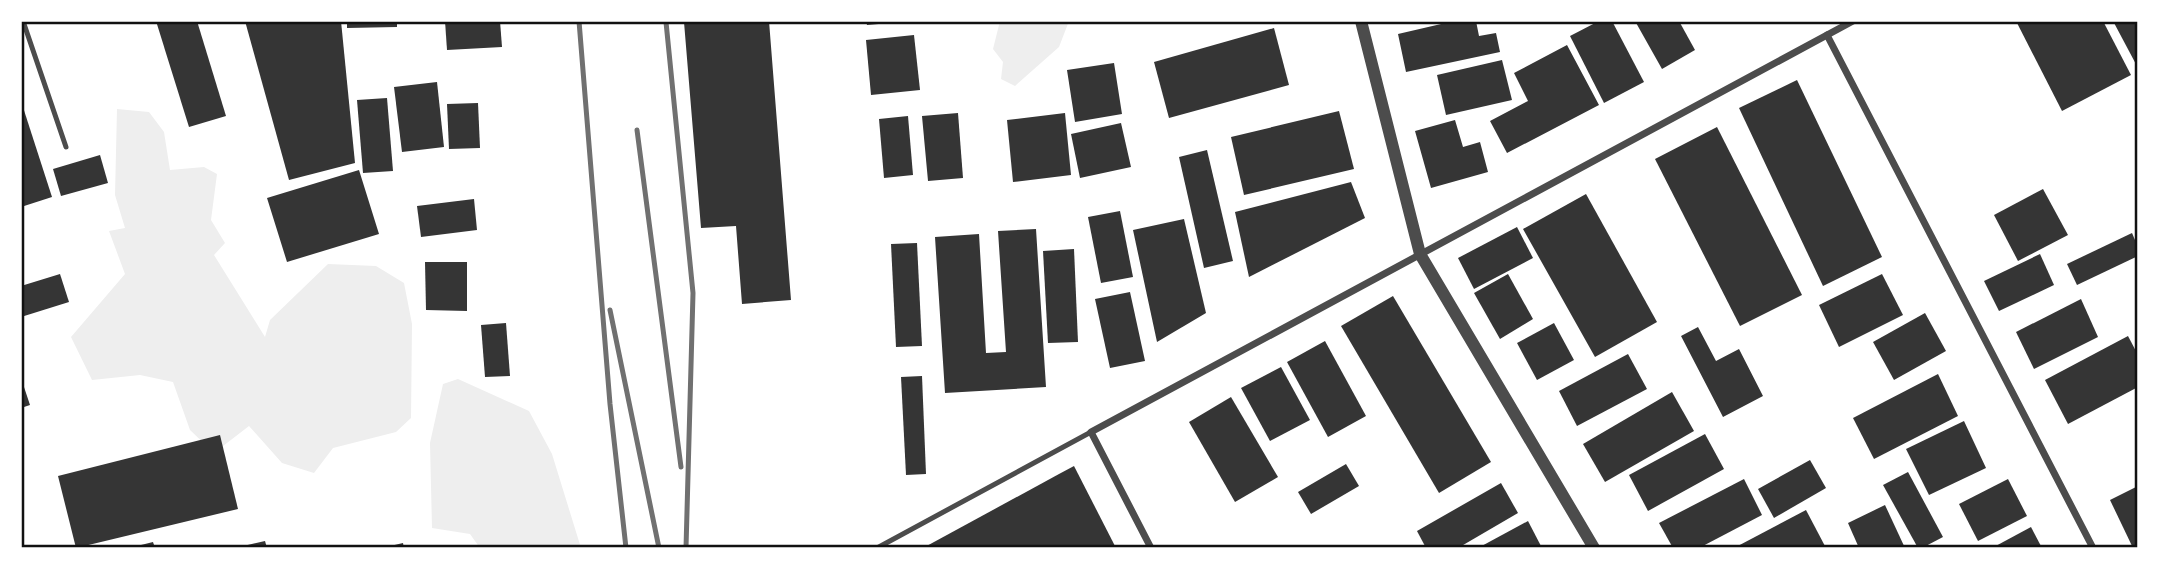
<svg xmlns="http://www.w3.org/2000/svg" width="2159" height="569" font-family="Signika,sans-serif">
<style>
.green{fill:#eee}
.building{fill:#353535}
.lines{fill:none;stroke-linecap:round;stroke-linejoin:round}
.service{stroke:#4c4c4c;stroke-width:5}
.minor{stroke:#4c4c4c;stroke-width:7}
.tertiary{stroke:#4c4c4c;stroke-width:12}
.rail{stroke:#707070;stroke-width:5}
.neatline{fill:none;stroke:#111;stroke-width:2.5}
</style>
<rect width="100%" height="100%" fill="#fff"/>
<g class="green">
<polygon points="1000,21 1069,21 1059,47 1015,86 1001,79 1003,62 993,49"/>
<polygon points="117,109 149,112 164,132 170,170 204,167 217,174 211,220 225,243 214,255 265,337 270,320 328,264 376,266 404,283 412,324 411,418 396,432 333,448 314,473 282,463 249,426 214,453 190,430 173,382 140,375 92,380 71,337 125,274 109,231 125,228 115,195"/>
<polygon points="458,379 529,411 552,454 581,548 480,548 470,534 432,528 430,443 443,384"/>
</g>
<g class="building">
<polygon points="156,21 197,21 226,116 189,127"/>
<polygon points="245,21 341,21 355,163 289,180"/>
<polygon points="347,21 397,21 397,27 347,28"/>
<polygon points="445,21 500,21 502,47 447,50"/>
<polygon points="701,21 769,21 791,300 742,304 736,226 701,228 684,22"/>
<polygon points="866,21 890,21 890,23 867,25"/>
<polygon points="1454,21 1476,21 1479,36 1496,33 1500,52 1406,72 1398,34"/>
<polygon points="1599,21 1612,21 1644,82 1604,103 1570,36"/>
<polygon points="1635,21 1679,21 1695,50 1662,69"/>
<polygon points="2016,21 2103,21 2131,75 2062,111"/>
<polygon points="2113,21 2138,21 2138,68"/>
<polygon points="1274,28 1289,85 1169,118 1154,62"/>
<polygon points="914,35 920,90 871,95 866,40"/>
<polygon points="1567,45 1599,105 1507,153 1490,121 1528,101 1514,73"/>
<polygon points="1502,60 1512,100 1446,115 1437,75"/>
<polygon points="1114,63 1122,114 1075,122 1067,70"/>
<polygon points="1797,80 1882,257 1823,286 1739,108"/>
<polygon points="437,82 444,147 402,152 394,87"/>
<polygon points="387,98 393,171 363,173 357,100"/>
<polygon points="21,101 52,197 21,207"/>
<polygon points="478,103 480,148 449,149 447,104"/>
<polygon points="1339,111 1354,169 1244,195 1231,137"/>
<polygon points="958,113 963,178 928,181 922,116"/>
<polygon points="1065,113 1071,175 1013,182 1007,120"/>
<polygon points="908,116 913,175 884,178 879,119"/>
<polygon points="1455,120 1463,147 1480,142 1488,172 1431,188 1415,131"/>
<polygon points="1121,123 1131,167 1080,178 1071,134"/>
<polygon points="1717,127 1802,295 1740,326 1655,159"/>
<polygon points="1207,150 1233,261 1204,268 1179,157"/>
<polygon points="100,155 108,183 61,196 53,169"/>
<polygon points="359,170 379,234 287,262 267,198"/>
<polygon points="1351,182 1365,218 1249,277 1235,212"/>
<polygon points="2043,189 2068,235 2018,261 1994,215"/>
<polygon points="1586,194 1657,322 1595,357 1523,229"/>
<polygon points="474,199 477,230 421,237 417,206"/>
<polygon points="1120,211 1133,277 1101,283 1088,217"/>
<polygon points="1184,219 1206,313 1157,342 1133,230"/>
<polygon points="1517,227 1533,258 1474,289 1458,258"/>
<polygon points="1036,229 1046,387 945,393 935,237 979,234 986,353 1006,352 998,231"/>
<polygon points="2132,233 2138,247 2138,256 2077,285 2067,264"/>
<polygon points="917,243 922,346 896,347 891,244"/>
<polygon points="1074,249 1078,342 1048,343 1043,251"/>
<polygon points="2040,254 2054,285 1999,311 1984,281"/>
<polygon points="425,262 467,262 467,311 426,310"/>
<polygon points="60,274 69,302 21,317 21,286"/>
<polygon points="1508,274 1533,319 1500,339 1474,293"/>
<polygon points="1882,274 1903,315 1839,347 1819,305"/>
<polygon points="1130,292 1145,361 1110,368 1095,299"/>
<polygon points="1393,296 1491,462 1439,493 1341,326"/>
<polygon points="2081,299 2098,337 2034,369 2016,332"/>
<polygon points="1925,313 1946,351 1894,380 1873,342"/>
<polygon points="506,323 510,376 485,377 481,325"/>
<polygon points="1554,323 1574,360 1537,380 1517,343"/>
<polygon points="1698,327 1716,361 1739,349 1763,396 1723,417 1681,336"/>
<polygon points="2128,336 2138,355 2138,387 2068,424 2045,380"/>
<polygon points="1325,341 1366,416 1328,437 1287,362"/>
<polygon points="1628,354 1647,389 1577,426 1559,391"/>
<polygon points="1281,367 1310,420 1270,441 1241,388"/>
<polygon points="1938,374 1958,416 1874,459 1853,418"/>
<polygon points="922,376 926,474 906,475 901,377"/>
<polygon points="21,378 30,405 21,408"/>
<polygon points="1672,392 1694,431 1605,482 1583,444"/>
<polygon points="1231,397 1278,477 1235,502 1189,422"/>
<polygon points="1964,421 1986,468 1929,495 1906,449"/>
<polygon points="1705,434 1724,469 1648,511 1629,475"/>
<polygon points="220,435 238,509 76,548 58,476"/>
<polygon points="1810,460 1826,488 1774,518 1758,489"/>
<polygon points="1346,464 1359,486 1311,514 1298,492"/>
<polygon points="1074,466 1116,548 923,548 1059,474"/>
<polygon points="1908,472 1943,537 1922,548 1918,548 1883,485"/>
<polygon points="1744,479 1762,515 1699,548 1673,548 1659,523"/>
<polygon points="2008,479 2027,516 1978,541 1959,504"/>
<polygon points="1501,483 1518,513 1458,548 1426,548 1417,531"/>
<polygon points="2138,486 2138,548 2133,548 2110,500"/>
<polygon points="1885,505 1905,548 1859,548 1848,523"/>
<polygon points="1806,510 1826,548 1734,548"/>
<polygon points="1528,521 1542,548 1478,548"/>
<polygon points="2031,527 2042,548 1992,548"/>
<polygon points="265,541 267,548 239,548 239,547"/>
<polygon points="153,542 155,548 133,548 133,547"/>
<polygon points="403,543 404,548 386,548 386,547"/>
</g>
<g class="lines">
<g class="service">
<polyline points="23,21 66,147"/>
<polyline points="877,548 1091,432"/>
</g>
<g class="minor">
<polyline points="1827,35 2093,548"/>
<polyline points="1151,548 1091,432 1853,21"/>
</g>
<polyline class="tertiary" points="1361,21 1420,254 1594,548"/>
<g class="rail">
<polyline points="579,21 610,404 626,548"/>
<polyline points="666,22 693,293 686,548"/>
<polyline points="637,130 681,467"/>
<polyline points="610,310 659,548"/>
</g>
</g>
<rect width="2159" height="569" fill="none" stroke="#ffffff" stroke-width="46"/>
<rect x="23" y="23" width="2113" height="523" class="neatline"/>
</svg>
